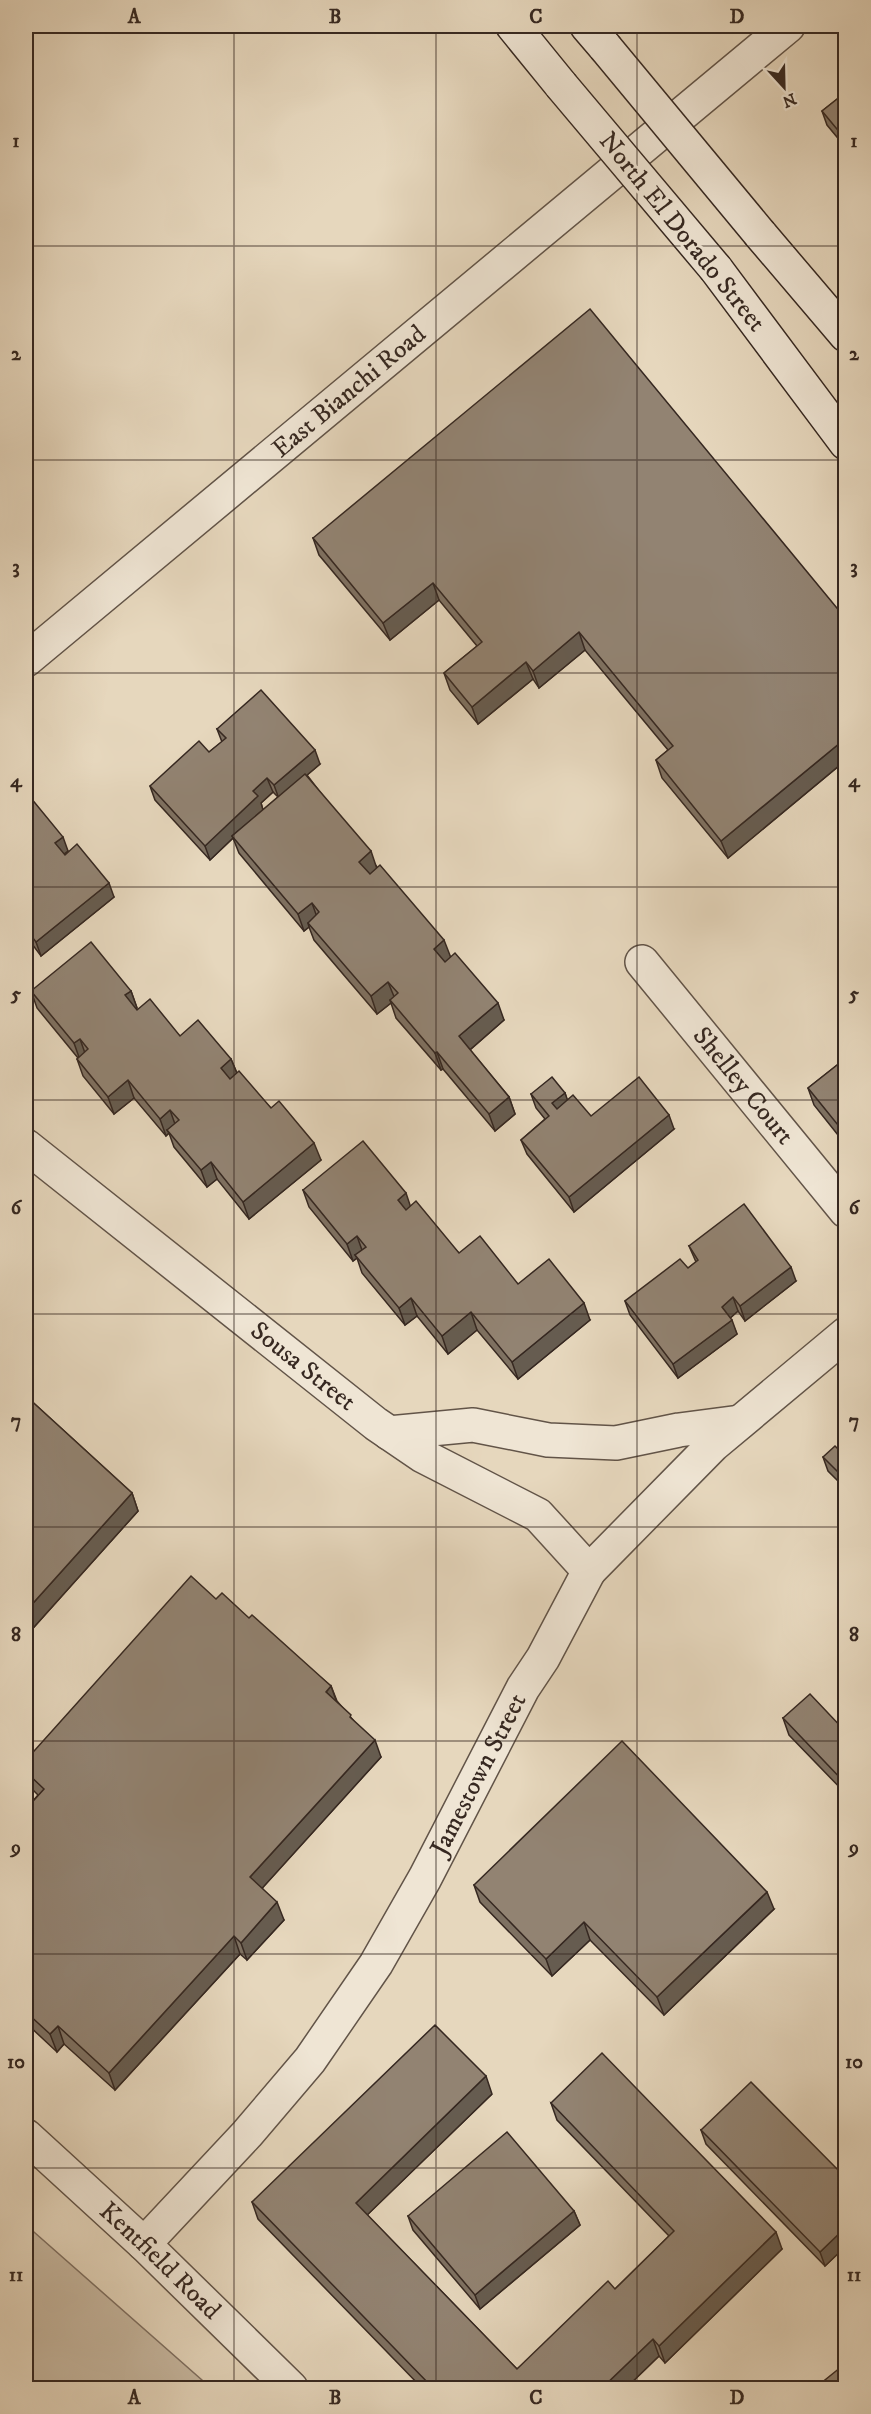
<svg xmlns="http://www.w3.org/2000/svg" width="871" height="2414" font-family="'IM FELL DW Pica',serif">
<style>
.green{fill:#c8b9a2;stroke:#7f7062;stroke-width:1.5}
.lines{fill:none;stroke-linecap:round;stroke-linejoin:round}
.minor-casing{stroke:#625448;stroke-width:36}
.tertiary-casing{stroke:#625448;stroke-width:36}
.secondary-casing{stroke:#362821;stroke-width:36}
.minor{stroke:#efe5d4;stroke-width:33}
.tertiary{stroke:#efe5d4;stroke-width:33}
.secondary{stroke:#efe5d4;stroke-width:33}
.secondary-bridge-casing{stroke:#362821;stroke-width:36;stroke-linecap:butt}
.secondary-bridge{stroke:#efe5d4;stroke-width:33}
.wall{fill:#7e7162;stroke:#362821;stroke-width:1.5;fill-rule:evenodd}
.shaded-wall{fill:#665c50;stroke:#362821;stroke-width:1.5}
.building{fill:#928372;stroke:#362821;stroke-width:1.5}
.grid{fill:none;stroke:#362821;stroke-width:1.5;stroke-opacity:0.55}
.labels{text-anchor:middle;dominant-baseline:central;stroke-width:6;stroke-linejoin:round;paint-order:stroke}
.street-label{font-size:26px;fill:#362821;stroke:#efe5d4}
.neatline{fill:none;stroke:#362821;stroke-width:2}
.grid-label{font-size:20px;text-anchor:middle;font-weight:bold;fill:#362821}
</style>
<rect width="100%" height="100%" fill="#e6d7bd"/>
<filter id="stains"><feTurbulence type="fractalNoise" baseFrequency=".00333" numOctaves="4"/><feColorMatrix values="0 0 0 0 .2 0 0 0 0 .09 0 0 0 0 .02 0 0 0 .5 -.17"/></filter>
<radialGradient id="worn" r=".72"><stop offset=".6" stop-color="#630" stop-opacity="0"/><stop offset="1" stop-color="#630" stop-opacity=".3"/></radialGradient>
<polygon class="green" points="26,2225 211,2388 26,2388"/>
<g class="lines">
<defs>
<g id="minor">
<path id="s1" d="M642,962L846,1211"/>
<path id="s2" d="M144,2244L247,2134L310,2060L376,1964L425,1878L523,1688L543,1658L589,1571"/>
</g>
<g id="tertiary">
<path id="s3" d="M26,660L788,26"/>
<path id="s4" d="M26,1146L376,1424L423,1456L538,1515L589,1571L713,1445L846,1334"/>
<polyline points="389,1433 473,1425 548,1440 616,1443 679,1430 740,1422"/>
<path id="s5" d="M26,2136L144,2244L291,2388"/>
</g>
<g id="secondary">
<polyline points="513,26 561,85"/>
<polyline points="587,26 605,47"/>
<polyline points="760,234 846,335"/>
<polyline points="716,269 846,443"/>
</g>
</defs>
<use href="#minor" class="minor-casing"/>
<use href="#tertiary" class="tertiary-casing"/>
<use href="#secondary" class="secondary-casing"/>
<use href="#minor" class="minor"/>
<use href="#tertiary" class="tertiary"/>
<use href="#secondary" class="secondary"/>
<defs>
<g id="secondary-bridge">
<polyline points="605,47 760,234"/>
<polyline points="561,85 716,269"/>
</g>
</defs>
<use href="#secondary-bridge" class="secondary-bridge-casing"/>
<use href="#secondary-bridge" class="secondary-bridge"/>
</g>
<g class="wall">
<polygon points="846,92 846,148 827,125 822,111"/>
<polygon points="313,538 846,619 846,760 728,858 662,778 656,760 668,750 585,650 539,688 533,679 478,724 450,690 444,673 477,646 439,600 390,640 319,555"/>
<path d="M217,729L320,764L307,775L377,867L450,957L504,1020L470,1050L509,1097L515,1114L495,1131L443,1069L441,1070L396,1018L391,1003L377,1014L314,940L309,927L304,931L239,853L233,838L210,860L155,800L150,786L209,752L222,742ZM273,792L278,797L263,810L261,803Z"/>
<polygon points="26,792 68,851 64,854 114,897 41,956 26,936"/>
<polygon points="31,991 131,991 137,1008 136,1009 180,1036 231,1059 237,1073 321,1160 249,1219 217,1179 207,1187 174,1147 169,1133 166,1136 134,1098 114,1114 83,1076 77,1059 78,1058 37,1008"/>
<polygon points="846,1058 846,1145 814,1105 808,1088"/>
<polygon points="565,1093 567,1100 591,1116 674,1129 574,1212 527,1154 521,1140 545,1119 536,1108 531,1094"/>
<polygon points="303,1190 410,1206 459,1253 518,1284 590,1320 518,1379 477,1330 448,1354 417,1316 405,1325 362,1273 357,1258 353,1261 309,1207"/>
<polygon points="689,1246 796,1281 745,1321 738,1311 730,1318 737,1334 678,1378 630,1315 625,1301 688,1268 696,1262"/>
<polygon points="26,1396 132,1493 138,1511 26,1636"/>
<polygon points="846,1447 846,1489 828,1471 823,1457 841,1452"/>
<polygon points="846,1596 846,1612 841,1600"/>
<polygon points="216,1599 249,1618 331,1686 337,1701 353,1720 381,1757 262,1888 284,1920 247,1960 240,1954 115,2090 64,2044 57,2052 26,2023 26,1809 38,1795 26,1783 26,1760"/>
<polygon points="783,1718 846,1732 846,1794 789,1735"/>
<polygon points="474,1885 774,1909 664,2015 590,1940 552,1976 480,1902"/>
<polygon points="492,2094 367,2215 517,2369 615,2289 669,2236 557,2120 551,2103 782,2249 665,2363 659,2356 626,2388 422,2388 258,2219 252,2202"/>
<polygon points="701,2130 846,2178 846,2246 825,2266 706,2144"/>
<polygon points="574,2211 580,2225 480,2309 413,2230 408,2216"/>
</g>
<g class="shaded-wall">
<polygon points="433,583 439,600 390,640 383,623"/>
<polygon points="579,632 585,650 539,688 533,671"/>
<polygon points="526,662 533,679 478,724 472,707"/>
<polygon points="846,738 846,760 728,858 721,841"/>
<polygon points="315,750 320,764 279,799 274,785"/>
<polygon points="267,778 273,792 261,803 263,810 232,836 233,838 210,860 205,846 253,791"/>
<polygon points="63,837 68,851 60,857 55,843"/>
<polygon points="371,851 377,869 365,879 359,862"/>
<polygon points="109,883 114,897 41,956 36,942"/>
<polygon points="312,903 318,920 308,923 309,927 304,931 298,914"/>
<polygon points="444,940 451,958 441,966 434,949"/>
<polygon points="388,982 395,999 390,1000 391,1003 377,1014 371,996"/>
<polygon points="131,991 137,1008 132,1012 125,995"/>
<polygon points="498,1003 504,1020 465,1054 459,1036"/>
<polygon points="80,1039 86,1056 80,1060 74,1043"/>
<polygon points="437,1052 443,1069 441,1070 435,1053"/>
<polygon points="231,1059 238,1076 227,1085 221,1068"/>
<polygon points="128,1080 134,1098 114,1114 108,1097"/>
<polygon points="565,1093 570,1107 557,1117 552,1103"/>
<polygon points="509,1097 515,1114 495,1131 489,1114"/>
<polygon points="170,1110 176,1127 167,1130 169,1133 166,1136 160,1119"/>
<polygon points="669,1115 674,1129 574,1212 569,1197"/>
<polygon points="314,1143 321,1160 249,1219 243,1202"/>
<polygon points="211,1162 217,1179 207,1187 201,1170"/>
<polygon points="406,1193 412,1211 404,1217 398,1200"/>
<polygon points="357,1236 363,1253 355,1255 357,1258 353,1261 347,1244"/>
<polygon points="791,1267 796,1281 745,1321 740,1306"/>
<polygon points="733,1297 738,1311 727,1321 722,1307"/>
<polygon points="411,1298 417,1316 405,1325 399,1308"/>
<polygon points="584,1303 590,1320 518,1379 512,1362"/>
<polygon points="471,1312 477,1330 448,1354 442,1336"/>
<polygon points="732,1320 737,1334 678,1378 673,1364"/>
<polygon points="132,1493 138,1511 26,1636 26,1611"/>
<polygon points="331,1686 337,1703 326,1692"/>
<polygon points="375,1740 381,1757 256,1895 250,1877"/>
<polygon points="767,1892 774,1909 664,2015 657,1997"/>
<polygon points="277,1902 284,1920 247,1960 241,1943"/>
<polygon points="584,1922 590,1940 552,1976 546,1959"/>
<polygon points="234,1936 240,1954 115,2090 109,2073"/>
<polygon points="58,2026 64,2044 57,2052 50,2034"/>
<polygon points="486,2076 492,2094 362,2220 356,2203"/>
<polygon points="574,2211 580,2225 480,2309 475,2295"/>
<polygon points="846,2227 846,2246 825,2266 820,2252"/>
<polygon points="776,2232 782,2249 665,2363 659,2346"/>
<polygon points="653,2339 659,2356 626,2388 602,2388"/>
</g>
<g class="building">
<polygon points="846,92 846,140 822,111"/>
<polygon points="590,309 846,619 846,738 721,841 656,760 673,746 579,632 533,671 526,662 472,707 444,673 482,642 433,583 383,623 313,538"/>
<polygon points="261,690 315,750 274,785 267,778 253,791 258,796 205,846 150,786 199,741 209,752 226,738 217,729"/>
<polygon points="305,774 371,851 359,862 370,874 380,865 444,940 434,949 445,962 455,953 498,1003 459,1036 509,1097 489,1114 437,1052 435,1053 390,1000 398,993 388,982 371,996 308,923 319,912 312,903 298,914 232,836"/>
<polygon points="26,792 63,837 55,843 65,855 77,844 109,883 36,942 26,929"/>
<polygon points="91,942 131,991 125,995 137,1010 150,999 180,1036 198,1020 231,1059 221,1068 230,1079 239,1071 271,1108 279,1101 314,1143 243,1202 211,1162 201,1170 167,1130 179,1120 170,1110 160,1119 128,1080 108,1097 77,1059 88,1049 80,1039 74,1043 31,991"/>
<polygon points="846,1058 846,1135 808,1088"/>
<polygon points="552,1077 565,1093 552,1103 557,1109 573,1095 591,1116 639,1077 669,1115 569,1197 521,1140 549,1116 531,1094"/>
<polygon points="363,1141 406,1193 398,1200 406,1210 416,1201 459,1253 480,1236 518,1284 549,1259 584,1303 512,1362 471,1312 442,1336 411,1298 399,1308 355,1255 366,1247 357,1236 347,1244 303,1190"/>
<polygon points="744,1204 791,1267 740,1306 733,1297 722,1307 732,1320 673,1364 625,1301 680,1259 688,1268 698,1260 689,1246"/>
<polygon points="26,1396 132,1493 26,1611 26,1504 30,1499 26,1495"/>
<polygon points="835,1446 841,1452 846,1447 846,1480 823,1457"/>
<polygon points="191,1576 216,1599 222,1593 249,1618 252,1615 331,1686 326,1692 351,1715 350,1717 375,1740 250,1877 277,1902 241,1943 234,1936 109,2073 58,2026 50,2034 26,2012 26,1809 44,1789 26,1772 26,1760"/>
<polygon points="846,1596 846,1605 841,1600"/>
<polygon points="810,1694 846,1732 846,1784 783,1718"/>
<polygon points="622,1741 767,1892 657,1997 584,1922 546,1959 474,1885"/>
<polygon points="435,2025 486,2076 356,2203 517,2369 608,2281 615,2289 674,2231 551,2103 602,2053 776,2232 659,2346 653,2339 602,2388 433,2388 252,2202"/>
<polygon points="751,2082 846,2178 846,2227 820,2252 701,2130"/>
<polygon points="507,2132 574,2211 475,2295 408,2216"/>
<polygon points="846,2363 846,2388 815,2388"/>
</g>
<path class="grid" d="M234,26V2388M436,26V2388M637,26V2388M26,246H846M26,460H846M26,673H846M26,887H846M26,1100H846M26,1314H846M26,1527H846M26,1741H846M26,1954H846M26,2168H846"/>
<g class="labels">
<g class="street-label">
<text transform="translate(682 232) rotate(51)">North El Dorado Street</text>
<text stroke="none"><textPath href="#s3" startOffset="420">East Bianchi Road</textPath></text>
<text stroke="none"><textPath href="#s1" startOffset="160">Shelley Court</textPath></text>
<text stroke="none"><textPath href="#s4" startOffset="354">Sousa Street</textPath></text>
<text stroke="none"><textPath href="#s2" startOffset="580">Jamestown Street</textPath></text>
<text stroke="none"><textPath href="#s5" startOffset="183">Kentfield Road</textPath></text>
</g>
</g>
<rect width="871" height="2414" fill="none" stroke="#e6d7bd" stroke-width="66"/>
<g transform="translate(784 87) rotate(158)" stroke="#efe5d4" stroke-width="4.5" paint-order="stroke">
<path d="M0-4.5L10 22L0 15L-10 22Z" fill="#362821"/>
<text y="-9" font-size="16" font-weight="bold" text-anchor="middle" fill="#362821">N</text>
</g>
<rect x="33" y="33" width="805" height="2348" class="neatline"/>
<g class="grid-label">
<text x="134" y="23">A</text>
<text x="335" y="23">B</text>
<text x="536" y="23">C</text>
<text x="737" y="23">D</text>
<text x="16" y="147">1</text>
<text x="854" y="147">1</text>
<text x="16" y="360">2</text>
<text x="854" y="360">2</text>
<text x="16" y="573">3</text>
<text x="854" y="573">3</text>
<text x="16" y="787">4</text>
<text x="854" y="787">4</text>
<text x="16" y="1000">5</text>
<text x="854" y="1000">5</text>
<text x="16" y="1214">6</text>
<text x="854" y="1214">6</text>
<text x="16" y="1427">7</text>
<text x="854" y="1427">7</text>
<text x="16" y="1641">8</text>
<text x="854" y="1641">8</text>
<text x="16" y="1854">9</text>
<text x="854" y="1854">9</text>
<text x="16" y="2068">10</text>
<text x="854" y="2068">10</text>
<text x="16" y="2281">11</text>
<text x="854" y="2281">11</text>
<text x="134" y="2404">A</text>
<text x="335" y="2404">B</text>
<text x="536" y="2404">C</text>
<text x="737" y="2404">D</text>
</g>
<rect width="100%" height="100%" filter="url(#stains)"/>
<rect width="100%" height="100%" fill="url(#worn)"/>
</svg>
